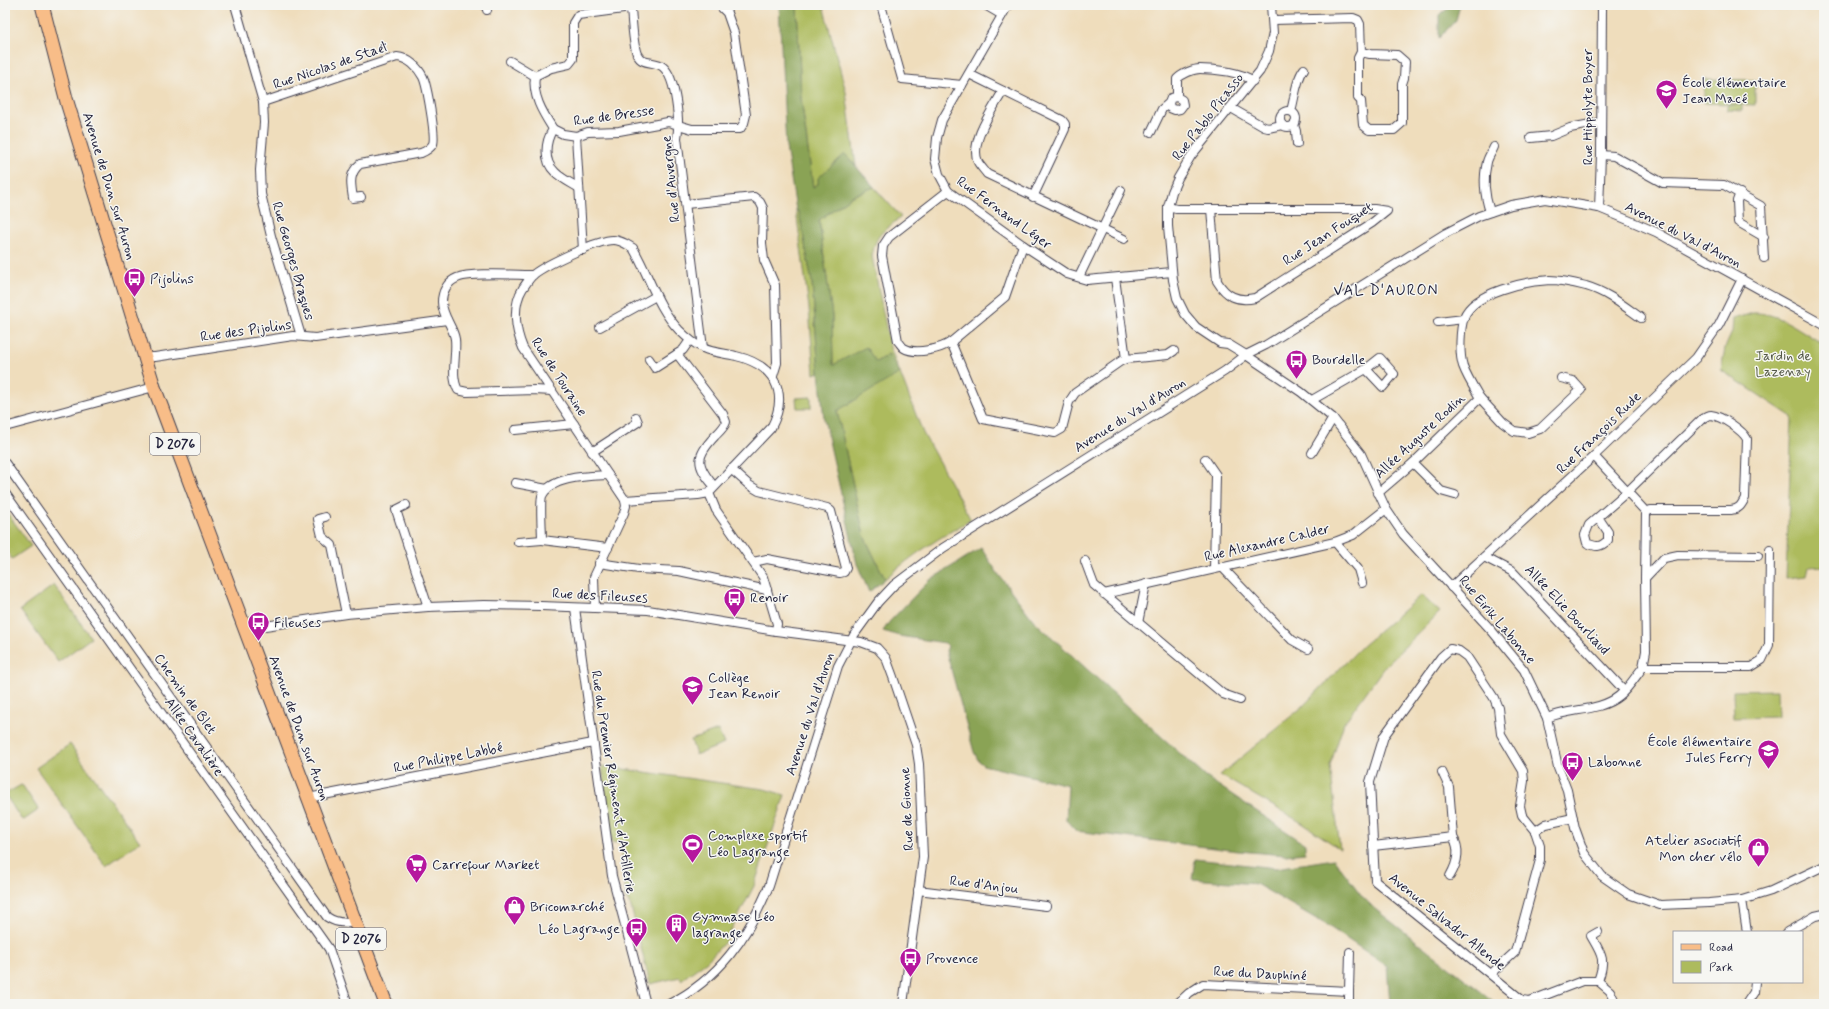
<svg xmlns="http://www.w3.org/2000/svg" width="1829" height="1009" font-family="Mynerve,sans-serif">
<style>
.green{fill:#adbb5d;stroke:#686e4c}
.forest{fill:#8aa354;stroke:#566248}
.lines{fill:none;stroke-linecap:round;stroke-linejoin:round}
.minor-casing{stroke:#413e4e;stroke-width:10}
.primary-casing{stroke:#413e4e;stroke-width:15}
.minor{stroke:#fff;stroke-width:8}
.primary{stroke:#f8bd88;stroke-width:13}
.labels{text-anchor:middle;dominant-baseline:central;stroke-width:3;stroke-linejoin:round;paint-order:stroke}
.shield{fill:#f6f6f2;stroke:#626272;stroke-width:1}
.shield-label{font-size:13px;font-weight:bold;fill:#22223b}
.street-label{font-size:14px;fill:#22223b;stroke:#f6f6f2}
.poi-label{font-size:14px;fill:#22223b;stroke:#f6f6f2;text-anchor:start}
.park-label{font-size:14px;fill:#535847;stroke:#f6f6f2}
.neighbourhood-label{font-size:15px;letter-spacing:1px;fill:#22223b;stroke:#f6f6f2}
</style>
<rect width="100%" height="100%" fill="#f6f6f2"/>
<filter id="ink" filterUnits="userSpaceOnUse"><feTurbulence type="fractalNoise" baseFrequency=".025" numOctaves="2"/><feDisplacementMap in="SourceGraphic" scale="8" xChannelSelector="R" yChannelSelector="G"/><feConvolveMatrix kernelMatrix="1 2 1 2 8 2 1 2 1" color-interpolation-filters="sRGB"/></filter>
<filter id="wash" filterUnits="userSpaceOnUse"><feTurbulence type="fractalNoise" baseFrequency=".012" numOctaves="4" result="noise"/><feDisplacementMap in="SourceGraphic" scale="16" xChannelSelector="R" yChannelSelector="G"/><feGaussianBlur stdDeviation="0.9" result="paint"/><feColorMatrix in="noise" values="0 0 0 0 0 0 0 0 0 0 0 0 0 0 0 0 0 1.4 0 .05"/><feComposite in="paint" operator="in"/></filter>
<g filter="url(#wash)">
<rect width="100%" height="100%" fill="#efddbc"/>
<g class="green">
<polygon points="797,5 823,5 846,92 856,166 845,154 818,184 813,187 801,98"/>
<polygon points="1704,79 1755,80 1755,105 1704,103"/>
<polygon points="1727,105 1742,105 1742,111 1727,110"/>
<path d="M874,187L901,217C884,231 876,233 872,256L890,347L923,433L971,520C940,537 912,555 885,579L864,536L837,411L888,354L876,362L833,365L832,316L819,220L852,196Z"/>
<polygon points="796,210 799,212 812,282 819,372 814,374 809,308"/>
<path d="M1753,313C1780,312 1801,332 1824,344V566L1809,567L1807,576L1786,578L1792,417L1721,370L1725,348L1732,332L1733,319Z"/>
<polygon points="811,397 811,408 797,408 796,398"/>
<polygon points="6,511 31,546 12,559 5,549"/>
<polygon points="54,585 91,638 58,662 20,610"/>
<polygon points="1421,595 1440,612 1385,666 1344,723 1330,766 1340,849 1302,823 1220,775 1301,708 1361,647"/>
<polygon points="1777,690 1778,717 1734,718 1733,691"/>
<polygon points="718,730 724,744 696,755 691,740"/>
<polygon points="70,744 140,842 106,866 36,768"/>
<polygon points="602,766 764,789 785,795 754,886 725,942 707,961 681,980 680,977 650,984 631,907 626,898 621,842 612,843"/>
<polygon points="21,785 23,786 38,809 37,811 24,820 21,819 6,796 7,793"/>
</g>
<g class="forest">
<polygon points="779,5 797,5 801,98 813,187 818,184 818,178 845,154 874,187 852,196 819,220 832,316 833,365 866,347 876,362 889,354 900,373 837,411 864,536 885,579 869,592 857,564 824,419 819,372 812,282 799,212 796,210 786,147"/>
<polygon points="1450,5 1460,5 1456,20 1439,38 1439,15 1450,7"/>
<polygon points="981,548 999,575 1034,621 1206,777 1305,844 1305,853 1285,855 1238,851 1076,831 1066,820 1068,785 983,765 978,760 974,752 946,651 948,646 945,643 899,636 883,631 890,621 930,580"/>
<polygon points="1195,859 1276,868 1334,859 1362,896 1375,909 1497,1004 1390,1004 1387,966 1325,924 1256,884 1192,879"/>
</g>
</g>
<g filter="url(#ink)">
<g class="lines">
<defs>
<g id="minor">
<polyline points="235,5 263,102 264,123 260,170 261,194 271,236 301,336"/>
<polyline points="486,5 487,10"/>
<polyline points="881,5 902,79 962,85"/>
<polyline points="985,5 1002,15"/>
<polyline points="1008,5 942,120 937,138 935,159 939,174 948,191 1023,245 1067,274 1087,280 1172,272"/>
<polyline points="1271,5 1273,33 1269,51 1260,71 1191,156 1178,178 1172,192 1168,207 1168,226 1173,280 1177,298 1185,314 1196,327 1220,343 1228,344 1246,355 1301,392 1333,418 1361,454 1386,509 1403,534 1492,631 1524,670 1547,718 1558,767 1567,790 1575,828 1584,853 1602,876 1628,894 1660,905 1709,903 1742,900 1771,891 1824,866"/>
<path d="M631,8C632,19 633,45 637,54C642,66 655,60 663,67C676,78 680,122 677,138L703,348"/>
<polyline points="1273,20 1353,18 1358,20 1360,24 1361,52 1358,58 1358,98 1361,101 1363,125 1369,130 1394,130 1402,123 1402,84 1404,78 1405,62 1397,55 1370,54 1361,52"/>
<polyline points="510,61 535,76"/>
<polyline points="969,74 1062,120 1065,124 1065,129 1033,197"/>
<path d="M1003,91C993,109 969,142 978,162C980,166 985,171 987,174L1124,239"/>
<path d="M1177,97V79C1182,74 1193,69 1200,69C1215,69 1242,72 1253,81"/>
<path d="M263,102L397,57C408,58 418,67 423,77C427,85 436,136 433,144C430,149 426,151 421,153L360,164C348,174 351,185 353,198L361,197"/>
<polyline points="1231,108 1264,127 1268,128 1282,125"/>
<circle cx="1288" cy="119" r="8"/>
<path d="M1291,111C1295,97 1296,80 1304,69"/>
<polyline points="1294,125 1296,131 1297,144"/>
<polyline points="553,129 563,134 576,136 588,132 619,131 668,122 692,129 740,129 744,123 746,115 734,33 727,13 719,5"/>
<polyline points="1151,132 1162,109 1169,103 1171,98 1177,97 1182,100 1183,105 1180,109 1175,110 1170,108 1169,103"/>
<polyline points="576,136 583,250"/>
<polyline points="1531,138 1551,136 1570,128 1601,122"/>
<polyline points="1601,155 1614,156 1663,183 1724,185 1761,206 1764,258"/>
<path d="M579,188C571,183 562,179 555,172C543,161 545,142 553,129C543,113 532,96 535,76L551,68L569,64L573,59V23L578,15L631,8L636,5"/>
<path d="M948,191L889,237L883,246L882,256L898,341C900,343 902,347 904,348C915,355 941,349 951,342L983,419L1055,433L1062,429L1069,402L1075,393L1121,361L1126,359L1115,278"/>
<polyline points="1740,193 1737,201 1738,222 1764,237"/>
<polyline points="686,204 754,197 760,202 763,208 762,243 764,260 775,285 777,363 773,376"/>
<path d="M1168,207L1176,209H1374L1387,211L1372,223L1255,298C1237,302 1226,296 1217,281L1211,209"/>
<polyline points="1599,208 1601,155 1602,5"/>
<path d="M1490,212C1485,197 1483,178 1487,162C1488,157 1492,152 1494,147"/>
<path d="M533,275C516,275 470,272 457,278C447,282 442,292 442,302C442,316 453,326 455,339C457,355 450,375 458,390L467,392L535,390L552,391"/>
<polyline points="1079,277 1121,190"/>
<polyline points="1438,322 1464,319"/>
<polyline points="600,327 656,296"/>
<path d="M690,340L683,350L677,354L723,414L726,422C724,428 719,432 715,436C695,457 696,465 714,486"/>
<polyline points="951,342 1005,297 1023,245"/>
<polyline points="144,357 155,357 293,336 315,338 447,320"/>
<polyline points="649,359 655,368 677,354"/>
<polyline points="1126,359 1168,355 1174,351"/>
<polyline points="1480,398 1503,423 1514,431 1528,433 1540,429 1581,390 1573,381 1561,378"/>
<polyline points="1312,400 1366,369 1383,387 1394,374 1380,358 1366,369"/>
<polyline points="5,427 154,387"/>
<polyline points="515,430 574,424"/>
<polyline points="592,452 638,422 636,417"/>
<polyline points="1312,453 1333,418"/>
<polyline points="1594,456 1646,512 1645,578 1664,558 1678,555 1758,556"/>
<polyline points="1205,459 1216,475 1214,569"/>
<path d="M5,463L327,917C336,923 344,924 354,921"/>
<polyline points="1413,463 1441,491 1455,495"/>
<polyline points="731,469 749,485 759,491 827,508 831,511 846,568 844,572 840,573 767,559 753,562"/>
<path d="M608,475C589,476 551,476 542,496C540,503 542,531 542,540L608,548"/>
<polyline points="515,483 547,489"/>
<polyline points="5,493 329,949 348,1004"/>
<path d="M1378,493L1413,463L1480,398C1474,388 1467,377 1463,366C1459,354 1460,329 1464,317C1474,292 1526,281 1550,280C1562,280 1574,283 1586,286C1607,292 1624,306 1641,318"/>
<polyline points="625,500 698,495 709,493"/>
<polyline points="406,505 396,510 428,607"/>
<polyline points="325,517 318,519 322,536 332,545 346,614"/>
<path d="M1598,517L1608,532V540C1600,548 1596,547 1587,543L1585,535L1589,525L1627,492L1702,419C1705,417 1708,415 1711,415C1722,416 1743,431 1747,439L1745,498C1741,506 1739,509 1731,510H1651L1646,512"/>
<polyline points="518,542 542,540"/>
<polyline points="1335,542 1358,569 1362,583"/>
<polyline points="1484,557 1513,572 1624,690"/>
<polyline points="1085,561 1094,585 1223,694 1240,700"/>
<polyline points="599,563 639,569 679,571 767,590"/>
<polyline points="1222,567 1292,640 1308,649"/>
<polyline points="1645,578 1646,651 1643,667 1751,667 1762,660 1769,645 1770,550"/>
<polyline points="1451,587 1594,456 1696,358 1719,325 1742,279"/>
<polyline points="1104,594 1335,542 1353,535 1386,509"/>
<polyline points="575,608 612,876 646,1004"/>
<path d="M595,608L594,577L624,513L626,506L625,500L523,348C515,329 512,306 523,288C526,284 530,277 534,274C547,264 598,240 613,240C621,240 626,244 633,248C649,275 657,307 679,330C686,337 694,344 703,348C713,353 725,353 736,356C774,365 790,392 771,428L709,493L716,510L763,577L777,624L776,631"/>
<polyline points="1138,623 1146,584"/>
<polyline points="245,629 346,614 428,607 484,605 541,606 648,610 776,631 861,642 877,648 886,658 893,677 916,745 919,764 923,857 903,1004"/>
<path d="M1547,718C1570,708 1599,712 1619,696C1628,689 1636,676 1643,667"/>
<path d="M1442,772L1449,787L1453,837C1461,850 1457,864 1450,876"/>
<polyline points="308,798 593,743"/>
<polyline points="1535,831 1546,824 1573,818"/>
<polyline points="1373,846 1453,837"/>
<polyline points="918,890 1046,906"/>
<polyline points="1742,900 1747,932"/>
<path d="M1598,932L1591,936C1602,955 1606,959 1598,981"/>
<polyline points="1787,932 1815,916 1824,914"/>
<polyline points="1491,974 1515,952 1540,860 1540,846 1535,831 1522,815 1520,806 1524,781 1523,771 1501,734 1498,708 1494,698 1467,657 1459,651 1450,649 1441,657 1384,736 1370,782 1375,881 1522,1000 1530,1001 1582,981 1598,981 1610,991 1616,1004"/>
<polyline points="1349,991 1350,952"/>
<path d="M669,1004C719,979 748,937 769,886L838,666L854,635L878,602L894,585L943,548L1225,371L1246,355L1266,345L1446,233L1479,216L1511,205L1545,199L1599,208L1628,220L1656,232L1824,325"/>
<polyline points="1177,1004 1189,993 1203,984 1349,991 1349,1004"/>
<polyline points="1746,1004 1754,992 1755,982"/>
</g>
<polyline id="primary" points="42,5 67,102 154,387 386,1004"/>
</defs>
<use href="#minor" class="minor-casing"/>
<use href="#primary" class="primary-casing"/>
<use href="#minor" class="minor"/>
<use href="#primary" class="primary"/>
</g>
</g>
<defs>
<symbol id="school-pin" viewBox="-11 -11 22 30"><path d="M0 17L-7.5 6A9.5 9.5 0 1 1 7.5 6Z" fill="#b5179e" stroke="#f6f6f2"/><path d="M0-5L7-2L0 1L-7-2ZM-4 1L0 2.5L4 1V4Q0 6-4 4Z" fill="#fff"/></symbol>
<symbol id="bus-pin" viewBox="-11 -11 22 30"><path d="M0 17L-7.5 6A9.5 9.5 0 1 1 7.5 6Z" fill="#b5179e" stroke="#f6f6f2"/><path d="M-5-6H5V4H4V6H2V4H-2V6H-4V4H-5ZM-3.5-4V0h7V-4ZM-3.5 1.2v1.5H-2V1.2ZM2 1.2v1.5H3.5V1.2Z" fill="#fff"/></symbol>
<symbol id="stadium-pin" viewBox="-11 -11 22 30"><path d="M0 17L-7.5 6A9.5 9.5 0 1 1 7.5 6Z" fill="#b5179e" stroke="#f6f6f2"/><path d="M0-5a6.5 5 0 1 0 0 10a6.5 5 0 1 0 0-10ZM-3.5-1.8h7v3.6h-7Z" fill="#fff"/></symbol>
<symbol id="shop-pin" viewBox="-11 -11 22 30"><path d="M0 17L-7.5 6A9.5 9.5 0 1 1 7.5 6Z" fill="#b5179e" stroke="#f6f6f2"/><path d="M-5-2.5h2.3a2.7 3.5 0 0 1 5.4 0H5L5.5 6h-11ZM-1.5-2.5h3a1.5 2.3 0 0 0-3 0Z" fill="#fff"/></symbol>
<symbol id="supermarket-pin" viewBox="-11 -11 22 30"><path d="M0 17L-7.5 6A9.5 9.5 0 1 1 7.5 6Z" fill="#b5179e" stroke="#f6f6f2"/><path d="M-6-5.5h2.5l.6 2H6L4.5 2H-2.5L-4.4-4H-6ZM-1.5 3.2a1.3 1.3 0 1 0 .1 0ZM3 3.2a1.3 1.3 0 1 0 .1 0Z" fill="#fff"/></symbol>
<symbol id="building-pin" viewBox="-11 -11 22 30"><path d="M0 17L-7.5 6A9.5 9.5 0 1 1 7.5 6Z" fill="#b5179e" stroke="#f6f6f2"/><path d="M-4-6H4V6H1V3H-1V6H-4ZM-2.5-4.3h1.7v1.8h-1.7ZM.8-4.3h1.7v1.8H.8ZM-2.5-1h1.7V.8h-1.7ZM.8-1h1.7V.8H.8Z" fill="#fff"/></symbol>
</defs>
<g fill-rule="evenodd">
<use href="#school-pin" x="1654" y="78" width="25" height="34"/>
<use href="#bus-pin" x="122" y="266" width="25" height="34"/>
<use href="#bus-pin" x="1284" y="348" width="25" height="34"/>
<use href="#bus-pin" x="722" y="586" width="25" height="34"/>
<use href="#bus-pin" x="246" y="610" width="25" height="34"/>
<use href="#school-pin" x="680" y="674" width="25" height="34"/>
<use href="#school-pin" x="1756" y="738" width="25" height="34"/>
<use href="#bus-pin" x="1560" y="750" width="25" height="34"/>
<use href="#stadium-pin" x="680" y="832" width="25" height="34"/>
<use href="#shop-pin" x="1746" y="836" width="25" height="34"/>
<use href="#supermarket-pin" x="404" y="852" width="25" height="34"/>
<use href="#shop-pin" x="502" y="894" width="25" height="34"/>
<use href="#building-pin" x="664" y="912" width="25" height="34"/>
<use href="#bus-pin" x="624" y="916" width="25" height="34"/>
<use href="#bus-pin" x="898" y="946" width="25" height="34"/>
</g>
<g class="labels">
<g class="shield">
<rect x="150" y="433" width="50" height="22" rx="3"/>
<rect x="336" y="928" width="50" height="22" rx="3"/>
</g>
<g class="shield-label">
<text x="175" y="444">D 2076</text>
<text x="361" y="939">D 2076</text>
</g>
<g class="street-label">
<text transform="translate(330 66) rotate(-19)">Rue Nicolas de Staël</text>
<text transform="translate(1588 107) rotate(-90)">Rue Hippolyte Boyer</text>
<text transform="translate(614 116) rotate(-8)">Rue de Bresse</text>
<text transform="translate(1208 117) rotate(-52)">Rue Pablo Picasso</text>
<text transform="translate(671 179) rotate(-96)">Rue d'Auvergne</text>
<text transform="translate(109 186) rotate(73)">Avenue de Dun sur Auron</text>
<text transform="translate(1004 213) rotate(36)">Rue Fernand Léger</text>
<text transform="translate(1328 234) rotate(-33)">Rue Jean Fouquet</text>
<text transform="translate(1683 235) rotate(27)">Avenue du Val d'Auron</text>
<text transform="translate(293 261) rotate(74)">Rue Georges Braques</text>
<text transform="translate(246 331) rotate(-8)">Rue des Pijolins</text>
<text transform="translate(559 377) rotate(57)">Rue de Touraine</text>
<text transform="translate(1130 415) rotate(-32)">Avenue du Val d'Auron</text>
<text transform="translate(1599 433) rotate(-44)">Rue François Rude</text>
<text transform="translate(1420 436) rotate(-43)">Allée Auguste Rodin</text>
<text transform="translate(1267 543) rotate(-13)">Rue Alexandre Calder</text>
<text transform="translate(600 596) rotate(3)">Rue des Fileuses</text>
<text transform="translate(1567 610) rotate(47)">Allée Elie Bourliaud</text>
<text transform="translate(1497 620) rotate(50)">Rue Eirik Labonne</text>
<text transform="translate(185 694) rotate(54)">Chemin de Blet</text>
<text transform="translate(810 714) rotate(-72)">Avenue du Val d'Auron</text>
<text transform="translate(299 728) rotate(70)">Avenue de Dun sur Auron</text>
<text transform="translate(194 737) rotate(55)">Allée Cavalière</text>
<text transform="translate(448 758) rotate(-11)">Rue Philippe Labbé</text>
<text transform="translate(613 782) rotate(81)">Rue du Premier Régiment d'Artillerie</text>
<text transform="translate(907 809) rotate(-93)">Rue de Gionne</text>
<text transform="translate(984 885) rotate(7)">Rue d'Anjou</text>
<text transform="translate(1447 922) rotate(39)">Avenue Salvador Allende</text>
<text transform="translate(1260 974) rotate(3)">Rue du Dauphiné</text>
</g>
<g class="poi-label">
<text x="1682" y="83">École élémentaire<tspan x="1682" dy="16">Jean Macé</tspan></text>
<text x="150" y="279">Pijolins</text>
<text x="1312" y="360">Bourdelle</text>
<text x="750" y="598">Renoir</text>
<text x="274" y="623">Fileuses</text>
<text x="708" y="678">Collège<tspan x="708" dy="16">Jean Renoir</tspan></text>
<text x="1752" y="742" text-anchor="end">École élémentaire<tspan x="1752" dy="16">Jules Ferry</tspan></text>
<text x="1588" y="762">Labonne</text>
<text x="708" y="836">Complexe sportif<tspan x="708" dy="16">Léo Lagrange</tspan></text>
<text x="1742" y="841" text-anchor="end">Atelier asociatif<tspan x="1742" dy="16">Mon cher vélo</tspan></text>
<text x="432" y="865">Carrefour Market</text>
<text x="530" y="907">Bricomarché</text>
<text x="692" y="917">Gymnase Léo<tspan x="692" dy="16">lagrange</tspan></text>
<text x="620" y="929" text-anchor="end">Léo Lagrange</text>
<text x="926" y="959">Provence</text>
</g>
<g class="park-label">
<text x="1783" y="356">Jardin de<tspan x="1783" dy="16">Lazenay</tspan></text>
</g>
<g class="neighbourhood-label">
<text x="1386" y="291">VAL D'AURON</text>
</g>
</g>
<rect width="1829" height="1009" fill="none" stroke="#f6f6f2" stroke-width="20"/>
<rect x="1673" y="931" width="130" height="52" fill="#f6f6f2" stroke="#a1a1a9"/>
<rect x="1681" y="944" width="20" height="6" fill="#f8bd88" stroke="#a1a1a9"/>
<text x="1709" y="951" font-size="12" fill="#22223b">Road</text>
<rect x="1681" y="961" width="20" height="12" fill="#adbb5d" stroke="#a1a1a9"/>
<text x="1709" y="971" font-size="12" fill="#22223b">Park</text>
</svg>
